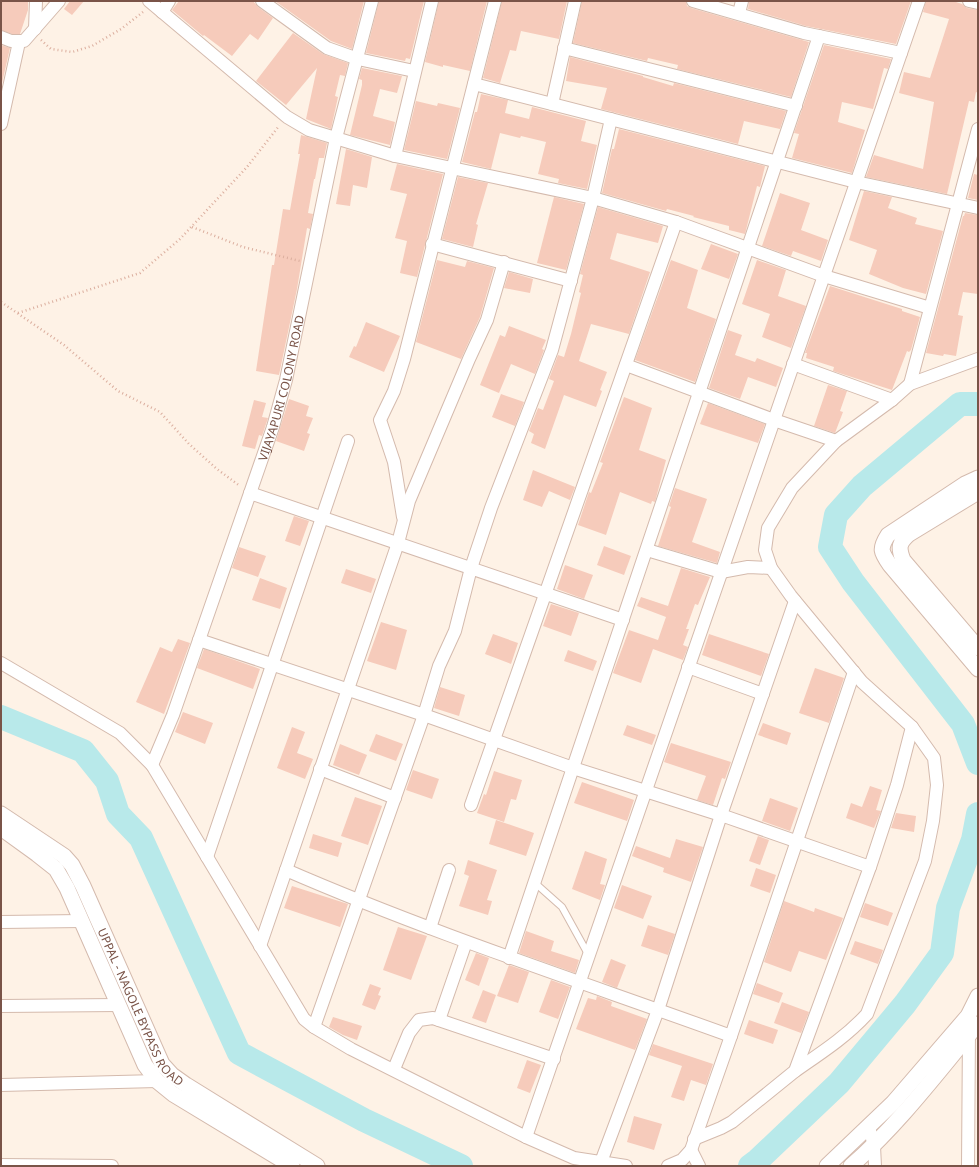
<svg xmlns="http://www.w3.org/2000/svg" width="979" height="1167" font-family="'Noto Sans',sans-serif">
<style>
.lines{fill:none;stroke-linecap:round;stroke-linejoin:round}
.river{stroke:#b8e9ea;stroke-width:24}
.building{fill:#f6cbbb}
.service-casing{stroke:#d4baad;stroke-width:8}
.minor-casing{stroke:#d4baad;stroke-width:14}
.tertiary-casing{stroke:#d4baad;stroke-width:17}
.path{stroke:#dbae9e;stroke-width:2.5;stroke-dasharray:1 3;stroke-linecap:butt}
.service{stroke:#fff;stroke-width:6}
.minor{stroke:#fff;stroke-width:12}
.tertiary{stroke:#fff;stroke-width:15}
.labels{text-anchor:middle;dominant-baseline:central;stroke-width:4;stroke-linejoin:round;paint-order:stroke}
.street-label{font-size:12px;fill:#7a5448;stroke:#fff6ee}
</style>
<rect width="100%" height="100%" fill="#fef2e6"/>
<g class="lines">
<g class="river">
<polyline points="978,404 960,404 862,486 836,515 830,547 853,582 963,724 978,763"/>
<polyline points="1,717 83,751 107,781 118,814 141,838 239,1053 364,1120 461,1166"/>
<polyline points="750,1166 758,1160 839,1083 905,1004 942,953 948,908 973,840 978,814"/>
</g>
</g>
<g class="building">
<polygon points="1,1 28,1 28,10 20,34 12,34 1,30"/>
<polygon points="70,1 84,1 72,15 64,9"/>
<polygon points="179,1 253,1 258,7 273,18 258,40 250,34 232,56 204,35 203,36 172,10"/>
<polygon points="275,1 364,1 352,49 331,41"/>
<polygon points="379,1 424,1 410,59 406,58 405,61 366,53"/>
<polygon points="439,1 487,1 470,71 443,65 443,67 425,62"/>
<polygon points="502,1 567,1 559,39 521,31 516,51 510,50 500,83 483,78"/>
<polygon points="582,1 686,1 687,6 691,8 809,42 791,97 677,69 678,65 648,58 647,61 573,43"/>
<polygon points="749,1 911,1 896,44 806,26 748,9"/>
<polygon points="926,1 953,1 962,4 967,8 978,10 978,93 976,92 974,102 969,101 947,194 866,177 874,155 923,169 934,102 899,93 904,72 930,78 949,19 923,12"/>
<polygon points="293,33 323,54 348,63 345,76 340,75 335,96 338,97 331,129 306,119 317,68 286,105 256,81"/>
<polygon points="1,45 10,48 2,83 1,83"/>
<polygon points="824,45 891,59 888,69 884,68 873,109 842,102 838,122 865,130 852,173 792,158 799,134 794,133"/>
<polygon points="570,57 643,76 643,77 673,86 674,83 786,111 780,129 744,121 738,144 601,109 607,88 566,81"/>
<polygon points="362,68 402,76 397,93 380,89 373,116 395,122 390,145 350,135 362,85 362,80 359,79"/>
<polygon points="481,94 508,100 505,113 529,119 532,107 586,121 581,141 597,145 587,189 558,183 559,179 538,174 546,142 521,136 520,138 500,133 491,169 462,162 475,112 477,112"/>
<polygon points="416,101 437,106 438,103 460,108 447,159 404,150"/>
<polygon points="619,129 765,166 760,187 757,186 745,234 729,230 729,226 693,217 694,216 667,209 666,211 602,193 612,149 614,149"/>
<polygon points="301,135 327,143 324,158 319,158 315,179 314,179 308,213 313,214 310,229 307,228 297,289 279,375 256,371 272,265 274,265 283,209 290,210 300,154 298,154"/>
<polygon points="346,149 372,157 367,188 353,185 350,206 336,204"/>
<polygon points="397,164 443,174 417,277 400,273 407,241 395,238 407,194 390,190"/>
<polygon points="974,174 978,175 978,200 968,198"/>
<polygon points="458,177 488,183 476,224 478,225 473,247 442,239"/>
<polygon points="864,191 892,197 888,208 917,218 915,224 943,231 926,294 903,288 869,274 877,250 849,240"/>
<polygon points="780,193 810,203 801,230 828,240 821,261 793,251 791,256 762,246"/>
<polygon points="554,197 584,204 566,270 537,263"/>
<polygon points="598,207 663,226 658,243 617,233 610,259 650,272 629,334 591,324 579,361 607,372 600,390 602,391 596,407 564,395 545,449 531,443 534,434 529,431 538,408 543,410 554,381 549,379 558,355 564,357 571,334 581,293 579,292 583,275 580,274"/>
<polygon points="965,213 978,215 978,294 963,292 958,315 963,316 956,356 944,354 943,356 926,353 963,216 964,216"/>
<polygon points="711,244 738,254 729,279 701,269"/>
<polygon points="437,260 465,267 467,261 494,268 480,317 461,359 416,342"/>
<polygon points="671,260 698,270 687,308 716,319 695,382 635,360"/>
<polygon points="757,260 786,270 778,296 806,306 791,348 762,337 770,314 742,304"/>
<polygon points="509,272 533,279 530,293 504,288"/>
<polygon points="830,286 902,309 902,311 920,317 911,350 909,352 907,351 892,390 833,371 834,367 806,358 807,353 805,353"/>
<polygon points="366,322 400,336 384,372 349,357 354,346 356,347"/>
<polygon points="509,326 546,340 542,349 544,350 535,374 511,364 499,393 480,385 500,335 505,337"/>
<polygon points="728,330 742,335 735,355 755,362 757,358 783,368 776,387 748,377 740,399 709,388"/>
<polygon points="828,385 847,391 840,411 843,412 835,433 814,426"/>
<polygon points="501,394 524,402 515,426 492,417"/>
<polygon points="624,397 652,408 639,450 666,460 655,502 652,501 651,504 620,492 606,535 578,525 589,492 591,493 603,463 600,462"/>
<polygon points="289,399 309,406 306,416 313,418 307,433 310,434 304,451 276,441"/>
<polygon points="254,400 266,403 262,417 268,418 262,436 259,435 255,449 242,446"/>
<polygon points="708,403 765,424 758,443 700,424"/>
<polygon points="533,470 575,487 570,500 549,491 542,507 523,500"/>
<polygon points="675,488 707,499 692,542 720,552 717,563 658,546 671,507 669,506"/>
<polygon points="294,516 309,521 300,546 285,541"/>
<polygon points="604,546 631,556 624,575 597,565"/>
<polygon points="239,547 266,556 258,577 232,568"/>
<polygon points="565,565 593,575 584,599 557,589"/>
<polygon points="681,568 710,577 698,605 695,604 686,629 689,629 683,645 688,647 683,660 653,649 641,683 613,673 629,630 658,640 666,617 637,606 641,597 668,606"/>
<polygon points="346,569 376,579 371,593 341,583"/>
<polygon points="260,578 287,588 280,609 252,600"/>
<polygon points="551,604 579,613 571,636 543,626"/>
<polygon points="381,622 407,630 396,670 367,661"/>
<polygon points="493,634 518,643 511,664 485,654"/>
<polygon points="709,634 769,654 761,676 702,655"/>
<polygon points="178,639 190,643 164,714 136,702 160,647 172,652"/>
<polygon points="204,649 260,669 253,689 197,668"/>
<polygon points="568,650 597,661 593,671 564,661"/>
<polygon points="815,668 844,678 829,723 799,713"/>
<polygon points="440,687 465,695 459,716 434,708"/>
<polygon points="183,712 213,723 205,744 175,732"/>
<polygon points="763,723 791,733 787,745 758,735"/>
<polygon points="627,725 656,735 652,745 623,735"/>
<polygon points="292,727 305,732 297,753 313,759 305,779 277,768"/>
<polygon points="376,734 403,744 396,761 369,751"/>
<polygon points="671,743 731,762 725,779 722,778 713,805 697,800 706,776 664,762"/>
<polygon points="340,744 367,755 359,775 333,765"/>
<polygon points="413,770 439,779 432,799 406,790"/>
<polygon points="494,771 522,780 516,800 511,799 504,822 477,813 484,794 486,795"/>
<polygon points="582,782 634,800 627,821 574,803"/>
<polygon points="870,786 882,790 876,810 881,811 874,828 846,818 851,803 862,807"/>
<polygon points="355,797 382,806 368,845 341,836"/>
<polygon points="770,798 798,808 790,831 762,821"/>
<polygon points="896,813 916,816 914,832 891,828"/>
<polygon points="496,820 534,833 526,856 489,844"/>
<polygon points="313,834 342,843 338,857 309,848"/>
<polygon points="758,836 769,840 760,865 749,861"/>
<polygon points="676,839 703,847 691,882 663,872 664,868 632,856 636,846 670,858"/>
<polygon points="585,851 607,859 600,884 605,885 600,900 572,889"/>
<polygon points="468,860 497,870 487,900 492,901 488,915 459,906 469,876 464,874"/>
<polygon points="756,868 776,875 770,893 750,886"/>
<polygon points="622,885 652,896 643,919 614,908"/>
<polygon points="292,886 348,904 340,927 284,908"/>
<polygon points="784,901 814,912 815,908 843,918 826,960 799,951 791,972 764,962"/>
<polygon points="865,903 893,913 888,926 860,917"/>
<polygon points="648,925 675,934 668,955 641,946"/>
<polygon points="398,927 427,936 411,980 383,970"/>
<polygon points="526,931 554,941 551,951 579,960 575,973 519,953"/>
<polygon points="855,941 883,950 878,964 850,954"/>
<polygon points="476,953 489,958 479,986 465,980"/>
<polygon points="611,959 626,965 617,988 602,982"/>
<polygon points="509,965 529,972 518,1003 497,996"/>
<polygon points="551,980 570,987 558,1019 539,1012"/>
<polygon points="757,983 783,993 779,1003 753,994"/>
<polygon points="370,984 381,988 378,995 381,996 375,1010 362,1005"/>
<polygon points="483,990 496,995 486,1023 472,1018"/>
<polygon points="597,996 612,1002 611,1006 647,1019 635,1050 576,1029 588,998 596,1000"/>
<polygon points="782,1002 809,1012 801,1033 774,1023"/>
<polygon points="333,1017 362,1026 357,1040 343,1035 329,1027"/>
<polygon points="749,1020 778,1030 773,1044 744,1034"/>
<polygon points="653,1044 713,1064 706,1085 691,1080 684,1101 671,1097 682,1066 649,1055"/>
<polygon points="527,1060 541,1065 530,1093 517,1088"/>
<polygon points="634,1116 662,1124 654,1150 627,1142"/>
</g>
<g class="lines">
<defs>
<polyline id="service" points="535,883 562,907 588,954"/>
<g id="minor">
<polyline points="149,1 287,117 309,130 395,156 593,198 676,222 824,276 930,308"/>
<polyline points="262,1 327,48 358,59 414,71"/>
<polyline points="693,1 804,33 901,53"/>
<polyline points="969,1 978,3"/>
<polyline points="162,12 169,1"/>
<polyline points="739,13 742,1"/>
<polyline points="35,29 36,1"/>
<polyline points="1,37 11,41 24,41 59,1"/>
<polyline points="564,48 796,106"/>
<polyline points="474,84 856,182 978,208"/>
<polyline points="552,104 575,1"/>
<polyline points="1,124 19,42"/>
<polyline points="395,156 432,1"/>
<polyline points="432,244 571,281"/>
<polyline points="793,364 892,400"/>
<polyline points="626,365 774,420 836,441"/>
<polyline points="910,384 978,129"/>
<polyline points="250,493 623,620"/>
<polyline points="403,517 394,462 380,420 394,391 404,359 495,1"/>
<polyline points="647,550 721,572 748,567 771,568"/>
<polyline points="199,640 424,715 573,768 721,815 870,867"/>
<polyline points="1,663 120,733 152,765 304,1019 314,1027 351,1049 526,1137 574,1158 626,1166"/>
<polyline points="688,667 763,694"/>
<path id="s1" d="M152,765L173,715L273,427L286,380L336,138L372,1"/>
<polyline points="320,769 395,798"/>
<polyline points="471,805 676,222"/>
<polyline points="207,857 348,441"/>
<path d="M286,870C431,933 582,982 731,1036"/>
<polyline points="1,922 82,921"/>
<polyline points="430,928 449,870"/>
<polyline points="260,946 398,543 409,501 469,359 487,320 504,262"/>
<polyline points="509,958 819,36"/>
<polyline points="1,1006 119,1005"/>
<polyline points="439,1020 466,942"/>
<polyline points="314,1027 424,715 439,666 455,631 471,568 491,508 552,350 593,198 611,119"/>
<polyline points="394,1069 409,1033 419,1020 433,1018 554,1059"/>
<path d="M795,1071C821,1053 846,1037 867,1014L925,861L933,821L937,785L934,758L912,727L862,682L791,596L771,568L765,550L768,528L792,488L836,441L892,400L910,384L978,359"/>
<polyline points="1,1085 157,1081"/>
<polyline points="869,1127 874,1146 875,1166"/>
<polyline points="526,1137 919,1"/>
<polyline points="694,1139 721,1128 732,1122 795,1071 870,867 897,785 912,727"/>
<polyline points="691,1150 699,1166"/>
<polyline points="601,1162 658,1010 721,815 795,601"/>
<polyline points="1,1165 112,1166"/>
<polyline points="668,1166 682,1160 691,1150 731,1036 854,672"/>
<polyline points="968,1166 969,1031"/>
</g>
<g id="tertiary">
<path d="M978,478L965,484L888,535C879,549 881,552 890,565L978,669"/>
<path d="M978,492L909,534C899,543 898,547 903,560L978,648"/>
<path id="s2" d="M1,814L64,856L72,865L83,886L162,1064L172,1075L186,1085L317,1166"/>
<polyline points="1,828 37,854 56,869 67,888 145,1065 157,1081 173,1094 292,1166"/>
<polyline points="827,1166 893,1103 968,1016 978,996"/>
<path d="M851,1166C899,1124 937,1073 978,1024"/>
</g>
</defs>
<use href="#service" class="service-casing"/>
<use href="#minor" class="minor-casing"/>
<use href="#tertiary" class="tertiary-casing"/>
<g class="path">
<polyline points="41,40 51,49 72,52 92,46 121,29 143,12"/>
<polyline points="192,227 243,247 300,261"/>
<polyline points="1,302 64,345 118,391 160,412 189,444 217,469 240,486"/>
<polyline points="18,313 140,273 180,239 247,167 279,126"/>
</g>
<use href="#service" class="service"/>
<use href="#minor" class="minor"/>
<use href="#tertiary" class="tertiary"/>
</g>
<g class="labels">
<g class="street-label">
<text stroke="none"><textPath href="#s1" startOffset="399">VIJAYAPURI COLONY ROAD</textPath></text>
<text stroke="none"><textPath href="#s2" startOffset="246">UPPAL - NAGOLE BYPASS ROAD</textPath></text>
</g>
</g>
<rect width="979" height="1167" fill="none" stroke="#7a5448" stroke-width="4"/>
</svg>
